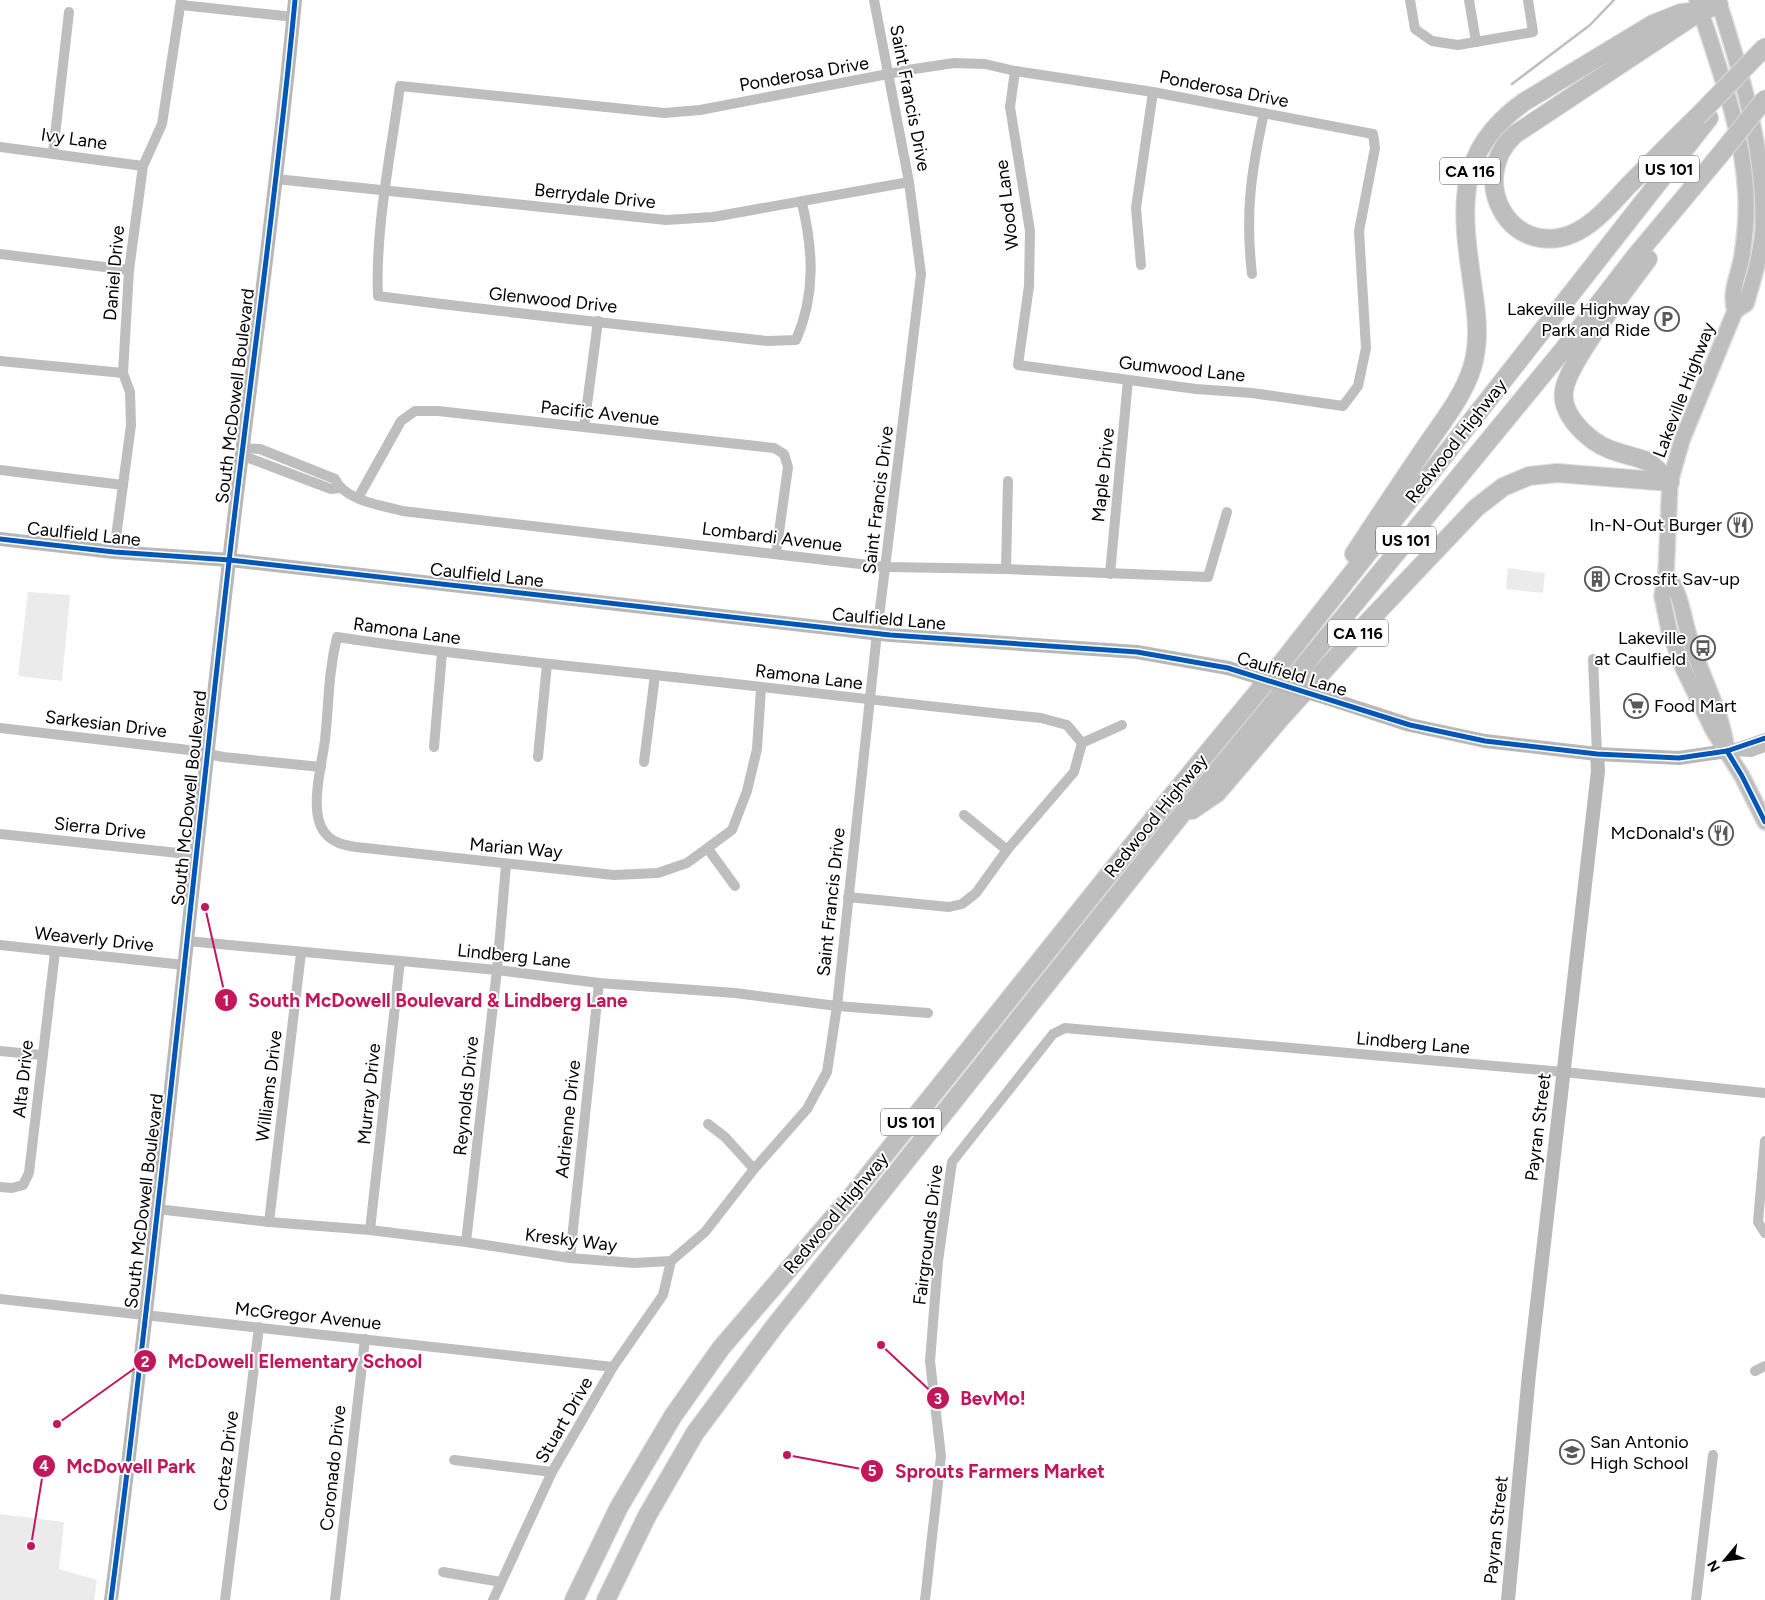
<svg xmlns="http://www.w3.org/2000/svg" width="1765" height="1600" font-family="Figtree,sans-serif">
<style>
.green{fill:#ebebeb}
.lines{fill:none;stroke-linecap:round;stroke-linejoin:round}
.stream{stroke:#bebebe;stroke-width:2.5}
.primary-casing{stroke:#dbdbdb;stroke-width:18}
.highway-casing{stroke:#dbdbdb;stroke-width:20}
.street{stroke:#bebebe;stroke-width:10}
.secondary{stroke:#b8b8b8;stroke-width:14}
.primary{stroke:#bebebe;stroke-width:15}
.highway{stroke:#bebebe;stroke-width:18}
.highway-bridge-casing{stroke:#dbdbdb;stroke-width:20;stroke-linecap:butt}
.secondary-bridge{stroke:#b8b8b8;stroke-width:14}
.highway-bridge{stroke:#bebebe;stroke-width:18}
.cycleway-casing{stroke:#fff;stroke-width:8}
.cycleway{stroke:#0057b8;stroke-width:5}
.labels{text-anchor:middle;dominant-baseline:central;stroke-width:4;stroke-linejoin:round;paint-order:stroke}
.shield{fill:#fff;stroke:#4c4c4c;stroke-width:1}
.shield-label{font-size:16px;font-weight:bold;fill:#000}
.street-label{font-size:18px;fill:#000;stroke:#fff}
.poi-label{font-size:18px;fill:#000;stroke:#fff;text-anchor:end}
.leader{fill:none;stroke:#c2185b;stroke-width:2}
.callout-dot{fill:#c2185b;stroke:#fff;stroke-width:2}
.mark-label{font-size:15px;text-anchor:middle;font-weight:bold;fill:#fff}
.callout-label{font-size:19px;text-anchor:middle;font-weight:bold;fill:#c2185b;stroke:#fff;stroke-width:4;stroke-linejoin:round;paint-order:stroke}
</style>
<rect width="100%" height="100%" fill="#fff"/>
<g class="green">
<polygon points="1508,568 1545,573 1543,593 1506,589"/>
<polygon points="28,592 70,595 62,681 18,676"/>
<polygon points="0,1514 64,1522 59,1569 97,1580 94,1600 0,1600"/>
</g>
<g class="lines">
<polyline class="stream" points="1512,84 1590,25 1614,0"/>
<defs>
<g id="primary">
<path d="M1697,0C1717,63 1743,129 1746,195C1747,215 1745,236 1742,256C1739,275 1729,292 1735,311"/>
<path d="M1718,0C1742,75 1765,150 1763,230C1761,255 1753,280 1746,304L1735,311L1682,440L1670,482L1666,574L1662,596L1669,630L1684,670L1713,730L1742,776L1765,822"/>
<path d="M1666,574C1682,592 1683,620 1691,642C1702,678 1720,708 1726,745"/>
</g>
<g id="highway">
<path d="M1697,117C1673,140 1650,164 1627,187C1611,204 1594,225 1572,234C1510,259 1467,180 1514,135L1698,13"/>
<path d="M1648,259C1629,285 1567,363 1564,391C1561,411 1579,430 1594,441C1609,452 1627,454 1644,460C1653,463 1663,476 1670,482"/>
<path d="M1354,554C1378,517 1403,480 1428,443C1444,420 1463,396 1472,368C1480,342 1477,316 1473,289C1462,212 1452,153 1524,102L1653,24L1681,13L1701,11L1719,5"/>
<polyline points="1192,810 1217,793 1280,719 1365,625 1476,508 1503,487 1529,476 1557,473 1670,482"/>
<polyline points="574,1600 619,1507 673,1416 721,1348 855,1192 1166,803 1280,665 1709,118"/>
<polyline points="606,1600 647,1516 695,1433 774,1327 1177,820 1563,350 1634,258 1719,156"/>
</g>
</defs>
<use href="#primary" class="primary-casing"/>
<use href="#highway" class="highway-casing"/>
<g class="street">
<polyline points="1410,0 1415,29 1432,41 1458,45 1533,32 1528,0"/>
<polyline points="1469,0 1476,42"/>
<polyline points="181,5 294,17"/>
<polyline points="0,147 143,166"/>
<polyline points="53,153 69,12"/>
<polyline points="276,179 666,220 713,217 909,182"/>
<path d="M802,203C813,250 816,294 796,340L767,341C638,326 507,313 378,296C375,229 391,153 400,86L664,113L700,110L914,69L954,63L985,64L1015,71L1153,92L1373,134L1375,148L1359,231L1366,348L1358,386L1343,406L1252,393L1196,389L1018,365L1029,286L1030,231L1010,107L1015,71"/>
<polyline points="0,254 129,270"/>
<polyline points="1141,265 1136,208 1153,92"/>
<path d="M1252,274C1245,213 1251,172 1264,113"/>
<polyline points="0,361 123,373"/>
<polyline points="584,427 598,321"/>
<path d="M242,448L260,449L335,479C345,501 381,505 402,511L886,567L1006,569L1208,577L1227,512"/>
<polyline points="241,455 331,489 339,488"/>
<polyline points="0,470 123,485"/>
<polyline points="358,498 401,421 415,411 438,411 774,448 784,454 788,467 776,554"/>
<polyline points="114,552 131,425 130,392 123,373 129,270 143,166 162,124 181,0"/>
<polyline points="1006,569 1008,481"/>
<polyline points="1110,574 1128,380"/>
<polyline points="1593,659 1597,754"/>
<path d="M761,688L757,749L747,791L732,830L687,863L658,873L614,875L356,847C344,845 333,843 325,833C308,813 322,764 325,740C329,703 328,674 337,637C443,653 549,664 655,675C784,689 912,705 1041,718L1067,725L1082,743L1074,772L1007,850L976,893L962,904L949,907L848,897"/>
<polyline points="0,728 189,750 223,757 321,767"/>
<polyline points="1082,743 1122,725"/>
<polyline points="434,747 442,653"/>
<polyline points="1727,751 1765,738"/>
<polyline points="1733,751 1751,752 1765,747"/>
<polyline points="538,757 547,664"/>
<polyline points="644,762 655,675"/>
<polyline points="964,815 1007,850"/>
<polyline points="0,834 197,855"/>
<polyline points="708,849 735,886"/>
<polyline points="187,941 497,970 599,983 735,993 837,1006 928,1013"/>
<polyline points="0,945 184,965"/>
<polyline points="0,1051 42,1055"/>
<polyline points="708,1124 725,1137 754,1169"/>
<polyline points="1765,1141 1758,1222 1765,1233"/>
<polyline points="0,1187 12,1188 23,1185 29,1173 55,952"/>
<polyline points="157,1209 269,1222 370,1230 466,1242 570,1258 634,1263 671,1261 705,1232 754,1169 807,1109 827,1072 837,1006 877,633 921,274 909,182 874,0"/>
<polyline points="269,1222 301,953"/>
<polyline points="370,1230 400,961"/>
<polyline points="466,1242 497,970 506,865"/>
<polyline points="570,1258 599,983"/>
<polyline points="0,1299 613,1367"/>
<polyline points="1755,1371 1765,1366"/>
<polyline points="454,1460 552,1472"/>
<polyline points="443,1572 501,1582"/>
<polyline points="225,1600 259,1327"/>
<polyline points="335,1600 365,1339"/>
<polyline points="493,1600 552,1472 613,1367 663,1295 671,1261"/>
<polyline points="925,1600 941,1456 930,1361 938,1261 952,1162 1053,1034 1065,1028 1564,1072 1765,1093"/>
<polyline points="1696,1600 1713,1455"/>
</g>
<g class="secondary">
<polyline points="0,539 114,552 230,560 890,635 1137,652 1228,668"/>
<polyline points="1327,698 1410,725 1485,741 1597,754 1679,758 1727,751"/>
<path d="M111,1600C155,1260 188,919 227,579C249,386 277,193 295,0"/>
<polyline points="1508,1600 1529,1374 1598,771 1597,754"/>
</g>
<use href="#primary" class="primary"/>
<use href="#highway" class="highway"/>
<defs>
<g id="highway-bridge">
<polyline points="1697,117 1765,47"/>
<polyline points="1719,156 1765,99"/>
</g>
</defs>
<use href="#highway-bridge" class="highway-bridge-casing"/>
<polyline class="secondary-bridge" points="1228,668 1327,698"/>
<use href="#highway-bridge" class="highway-bridge"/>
<defs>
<g id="cycleway">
<polyline points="0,539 114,552 230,560 890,635 1137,652 1228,668 1410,725 1485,741 1597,754 1679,758 1727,751 1765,738"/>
<polyline points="1727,751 1742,776 1765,822"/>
<path d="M111,1600C155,1260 188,919 227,579C249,386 277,193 295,0"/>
</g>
</defs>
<use href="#cycleway" class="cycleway-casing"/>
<use href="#cycleway" class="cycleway"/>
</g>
<defs>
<symbol id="parking-ring" viewBox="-11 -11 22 22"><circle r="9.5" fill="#fff" stroke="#595959" stroke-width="1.5"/><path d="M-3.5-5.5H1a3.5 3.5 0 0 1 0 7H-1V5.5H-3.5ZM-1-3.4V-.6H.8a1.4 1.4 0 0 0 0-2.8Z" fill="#595959"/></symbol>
<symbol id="restaurant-ring" viewBox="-11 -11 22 22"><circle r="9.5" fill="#fff" stroke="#595959" stroke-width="1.5"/><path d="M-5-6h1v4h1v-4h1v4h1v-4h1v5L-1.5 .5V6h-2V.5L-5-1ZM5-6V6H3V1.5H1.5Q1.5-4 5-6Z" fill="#595959"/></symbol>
<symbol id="building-ring" viewBox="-11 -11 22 22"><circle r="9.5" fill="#fff" stroke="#595959" stroke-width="1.5"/><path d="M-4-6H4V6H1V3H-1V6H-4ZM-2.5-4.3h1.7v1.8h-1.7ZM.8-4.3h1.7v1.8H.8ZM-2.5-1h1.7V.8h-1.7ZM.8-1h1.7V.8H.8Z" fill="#595959"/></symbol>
<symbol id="bus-ring" viewBox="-11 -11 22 22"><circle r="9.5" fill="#fff" stroke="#595959" stroke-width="1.5"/><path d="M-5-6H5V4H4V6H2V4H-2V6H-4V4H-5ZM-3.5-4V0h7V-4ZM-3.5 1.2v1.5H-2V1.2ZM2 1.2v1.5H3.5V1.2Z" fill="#595959"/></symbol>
<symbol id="supermarket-ring" viewBox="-11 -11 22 22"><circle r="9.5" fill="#fff" stroke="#595959" stroke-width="1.5"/><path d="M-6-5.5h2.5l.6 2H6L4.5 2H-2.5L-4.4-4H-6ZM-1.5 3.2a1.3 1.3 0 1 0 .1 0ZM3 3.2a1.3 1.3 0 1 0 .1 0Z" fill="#595959"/></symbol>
<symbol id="school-ring" viewBox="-11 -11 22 22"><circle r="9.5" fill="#fff" stroke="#595959" stroke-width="1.5"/><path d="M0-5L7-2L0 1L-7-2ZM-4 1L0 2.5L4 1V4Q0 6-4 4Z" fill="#595959"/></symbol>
</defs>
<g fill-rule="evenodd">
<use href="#parking-ring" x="1653" y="305" width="28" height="28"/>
<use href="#restaurant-ring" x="1726" y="511" width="28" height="28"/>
<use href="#building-ring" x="1583" y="565" width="28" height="28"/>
<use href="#bus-ring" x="1689" y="634" width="28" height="28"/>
<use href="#supermarket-ring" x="1622" y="692" width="28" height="28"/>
<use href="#restaurant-ring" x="1707" y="819" width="28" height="28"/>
<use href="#school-ring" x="1558" y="1438" width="28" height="28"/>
</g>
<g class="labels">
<g class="shield">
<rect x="1639" y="155.5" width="60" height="27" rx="4"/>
<rect x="1440" y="157.5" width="60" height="27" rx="4"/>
<rect x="1376" y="526.5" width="60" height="27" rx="4"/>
<rect x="1328" y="619.5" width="60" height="27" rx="4"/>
<rect x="881" y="1108.5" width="60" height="27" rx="4"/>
</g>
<g class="shield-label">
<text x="1669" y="169">US 101</text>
<text x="1470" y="171">CA 116</text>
<text x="1406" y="540">US 101</text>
<text x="1358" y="633">CA 116</text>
<text x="911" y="1122">US 101</text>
</g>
<g class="street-label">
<text transform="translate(804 74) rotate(-10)">Ponderosa Drive</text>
<text transform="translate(1224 89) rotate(11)">Ponderosa Drive</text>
<text transform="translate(910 98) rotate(79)">Saint Francis Drive</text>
<text transform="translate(74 139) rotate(8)">Ivy Lane</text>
<text transform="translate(595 196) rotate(6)">Berrydale Drive</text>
<text transform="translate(1007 205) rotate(-97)">Wood Lane</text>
<text transform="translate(114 273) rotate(-85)">Daniel Drive</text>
<text transform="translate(553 300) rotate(6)">Glenwood Drive</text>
<text transform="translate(1182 369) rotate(6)">Gumwood Lane</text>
<text transform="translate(1684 390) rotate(-69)">Lakeville Highway</text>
<text transform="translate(235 396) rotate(-83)">South McDowell Boulevard</text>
<text transform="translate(600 413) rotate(6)">Pacific Avenue</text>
<text transform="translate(1456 441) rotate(-52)">Redwood Highway</text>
<text transform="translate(1103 475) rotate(-84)">Maple Drive</text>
<text transform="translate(878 500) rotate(-83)">Saint Francis Drive</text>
<text transform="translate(84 534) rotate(6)">Caulfield Lane</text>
<text transform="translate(772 537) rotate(7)">Lombardi Avenue</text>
<text transform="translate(487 575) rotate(6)">Caulfield Lane</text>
<text transform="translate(889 619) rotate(5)">Caulfield Lane</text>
<text transform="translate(407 631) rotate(8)">Ramona Lane</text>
<text transform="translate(1292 674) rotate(17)">Caulfield Lane</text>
<text transform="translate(809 677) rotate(7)">Ramona Lane</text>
<text transform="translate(106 724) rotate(7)">Sarkesian Drive</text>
<text transform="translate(189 798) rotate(-84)">South McDowell Boulevard</text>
<text transform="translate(1156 816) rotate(-51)">Redwood Highway</text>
<text transform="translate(100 828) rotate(6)">Sierra Drive</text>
<text transform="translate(516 848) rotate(5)">Marian Way</text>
<text transform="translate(831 902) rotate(-84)">Saint Francis Drive</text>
<text transform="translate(94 939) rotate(6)">Weaverly Drive</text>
<text transform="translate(514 956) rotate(6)">Lindberg Lane</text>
<text transform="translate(1413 1043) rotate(5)">Lindberg Lane</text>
<text transform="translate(23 1079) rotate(-84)">Alta Drive</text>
<text transform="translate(269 1086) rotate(-83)">Williams Drive</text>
<text transform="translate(369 1094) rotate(-84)">Murray Drive</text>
<text transform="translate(466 1096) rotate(-84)">Reynolds Drive</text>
<text transform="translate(568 1119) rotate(-84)">Adrienne Drive</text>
<text transform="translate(1538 1127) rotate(-83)">Payran Street</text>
<text transform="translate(144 1201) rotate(-83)">South McDowell Boulevard</text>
<text transform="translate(836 1213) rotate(-50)">Redwood Highway</text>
<text transform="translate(928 1235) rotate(-83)">Fairgrounds Drive</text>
<text transform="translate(571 1240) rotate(7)">Kresky Way</text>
<text transform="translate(308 1316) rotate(6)">McGregor Avenue</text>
<text transform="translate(564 1420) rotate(-60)">Stuart Drive</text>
<text transform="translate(226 1461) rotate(-83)">Cortez Drive</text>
<text transform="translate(333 1468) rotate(-84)">Coronado Drive</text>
<text transform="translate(1496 1530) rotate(-84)">Payran Street</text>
</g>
<g class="poi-label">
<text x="1650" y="309">Lakeville Highway<tspan x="1650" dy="21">Park and Ride</tspan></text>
<text x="1722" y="525">In-N-Out Burger</text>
<text x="1614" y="579" text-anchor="start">Crossfit Sav-up</text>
<text x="1686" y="638">Lakeville<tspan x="1686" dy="21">at Caulfield</tspan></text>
<text x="1654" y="706" text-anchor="start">Food Mart</text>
<text x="1704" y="833">McDonald's</text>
<text x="1590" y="1442" text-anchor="start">San Antonio<tspan x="1590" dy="21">High School</tspan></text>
</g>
</g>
<path class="leader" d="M205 907L226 1000M57 1424L145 1361M881 1345L938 1398M31 1546L44 1466M787 1455L872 1471"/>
<g class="callout-dot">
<circle cx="205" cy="907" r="5"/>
<circle cx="57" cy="1424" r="5"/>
<circle cx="881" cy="1345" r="5"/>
<circle cx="31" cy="1546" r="5"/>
<circle cx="787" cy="1455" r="5"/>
<circle cx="226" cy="1000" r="12"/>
<circle cx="145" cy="1361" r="12"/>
<circle cx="938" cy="1398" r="12"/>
<circle cx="44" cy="1466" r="12"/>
<circle cx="872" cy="1471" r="12"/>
</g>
<g class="mark-label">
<text x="226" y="1006">1</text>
<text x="145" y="1367">2</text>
<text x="938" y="1404">3</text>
<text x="44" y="1471">4</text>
<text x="872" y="1476">5</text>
</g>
<g class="callout-label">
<text x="438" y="1007">South McDowell Boulevard &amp; Lindberg Lane</text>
<text x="295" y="1368">McDowell Elementary School</text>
<text x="993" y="1405">BevMo!</text>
<text x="131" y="1473">McDowell Park</text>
<text x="1000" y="1478">Sprouts Farmers Market</text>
</g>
<g transform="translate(1725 1560) rotate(241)" stroke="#ffffff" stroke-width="4" paint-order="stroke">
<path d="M0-4L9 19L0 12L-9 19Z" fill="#000000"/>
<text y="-8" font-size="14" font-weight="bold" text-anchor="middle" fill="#000000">N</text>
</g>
</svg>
